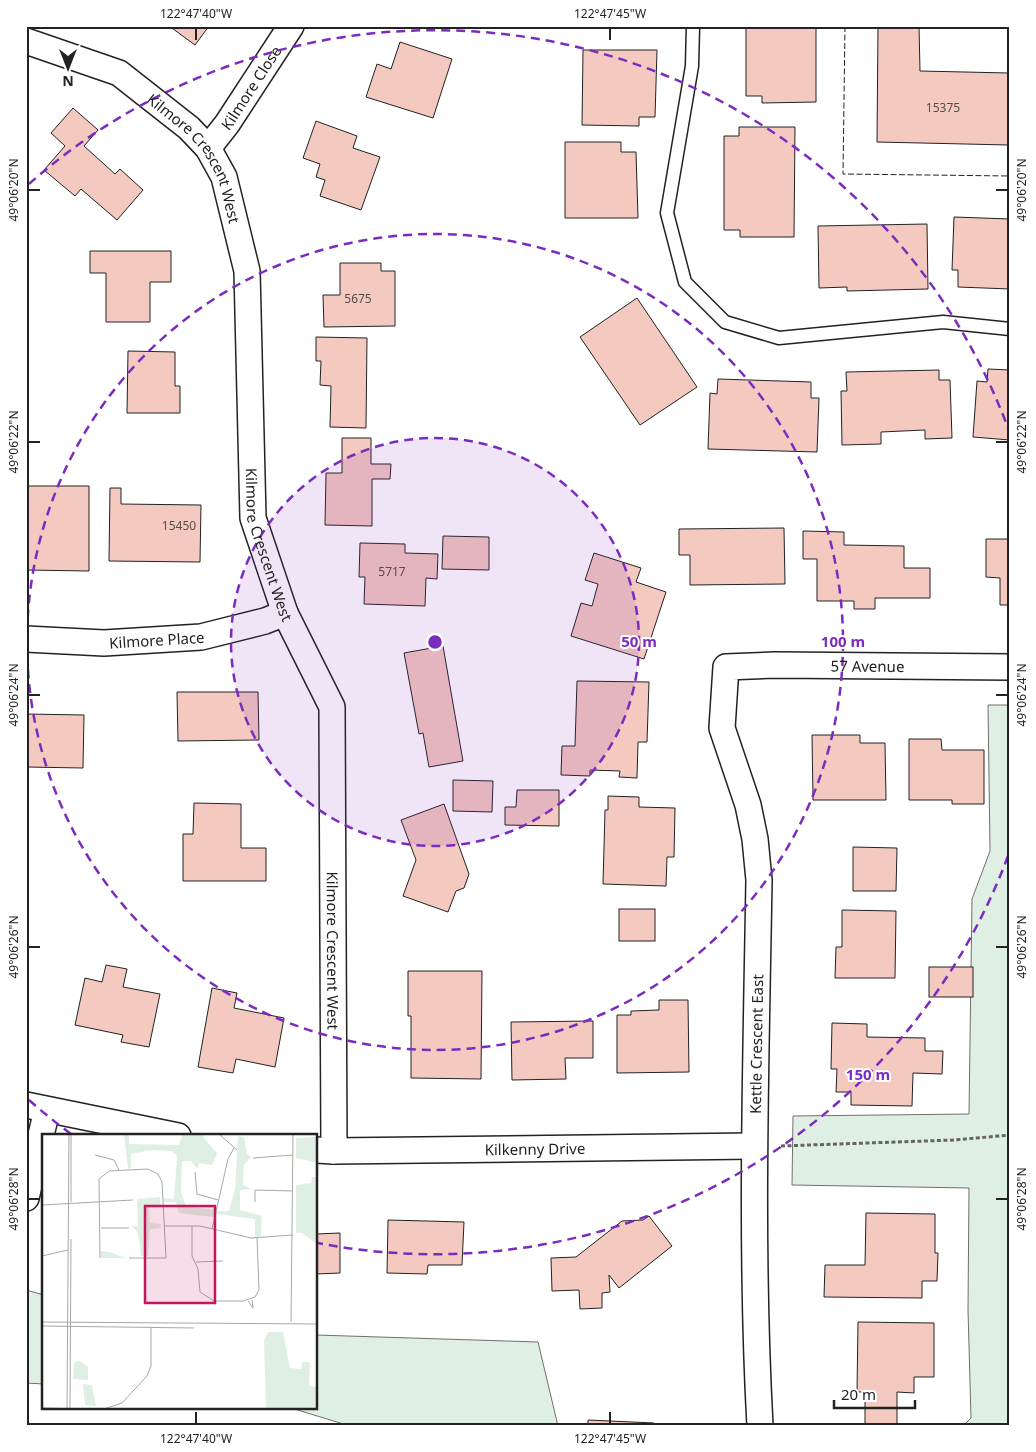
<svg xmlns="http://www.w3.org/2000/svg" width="1036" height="1452" font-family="'Noto Sans',sans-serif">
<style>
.green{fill:#e0efe3;stroke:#6f6f6f}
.building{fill:#f3c9c0;stroke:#222}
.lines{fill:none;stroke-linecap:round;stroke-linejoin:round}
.lane-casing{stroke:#222;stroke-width:15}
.street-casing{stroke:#222;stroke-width:28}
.path{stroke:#646464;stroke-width:3;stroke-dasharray:4 2.5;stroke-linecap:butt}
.lane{stroke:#fff;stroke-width:12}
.street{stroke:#fff;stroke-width:25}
.fence{stroke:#222;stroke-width:1;stroke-dasharray:6 2.5;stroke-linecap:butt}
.ticks{fill:none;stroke:#222;stroke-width:2}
.ring{fill:none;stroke:#7b2cbf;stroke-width:2.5;stroke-dasharray:9 6}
.labels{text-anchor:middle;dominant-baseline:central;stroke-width:4;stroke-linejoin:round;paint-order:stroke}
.number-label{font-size:12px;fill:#564c4a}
.street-label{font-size:15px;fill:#222;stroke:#fff}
.inset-road{fill:none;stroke:#a7a7a7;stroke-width:1}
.view{fill:#c2185b;fill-opacity:0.15;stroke:#c2185b;stroke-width:2.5}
.inset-edge{fill:none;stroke:#222;stroke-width:2.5}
.centre{fill:#7b2cbf;stroke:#fff;stroke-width:2.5}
.ring-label{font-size:15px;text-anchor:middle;font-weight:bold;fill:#7b2cbf;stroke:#fff;stroke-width:4;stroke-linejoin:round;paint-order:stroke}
.neatline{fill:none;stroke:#222;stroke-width:2}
.ticks-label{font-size:12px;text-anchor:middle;fill:#222}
</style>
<rect width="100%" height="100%" fill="#fff"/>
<g class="green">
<polygon points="988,705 1010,705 1010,1426 963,1426 971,1418 968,1310 969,1188 792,1185 793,1116 969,1114 972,899 990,851"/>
<polygon points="26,1290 44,1295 44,1384 26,1383"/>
<polygon points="316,1335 538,1342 558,1426 350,1426 291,1408 316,1408"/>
</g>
<g class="building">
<polygon points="169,26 209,26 195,45"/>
<polygon points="746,26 816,26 816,102 762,103 762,96 746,96"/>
<polygon points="878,26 919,26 920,71 1009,73 1009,145 877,142"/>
<polygon points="400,42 452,59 433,118 366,97 377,64 391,69"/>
<polygon points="583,50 657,50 655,117 639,117 639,126 582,125"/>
<polygon points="73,108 98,130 84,146 115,174 120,169 143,190 117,220 81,189 75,196 44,170 65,146 51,133"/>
<polygon points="316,121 357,136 353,148 380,157 361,210 320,196 325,180 316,177 320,164 303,158"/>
<polygon points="739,127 795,127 794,237 740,237 740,230 724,230 724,136 739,136"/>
<polygon points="565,142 621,142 621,152 636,152 638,218 565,218"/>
<polygon points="954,217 1010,219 1010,289 958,287 958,270 952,270"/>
<polygon points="927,224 928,289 847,291 847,287 819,288 818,226"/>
<polygon points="90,251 171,251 171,282 150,282 150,322 106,322 106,273 90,273"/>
<polygon points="340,263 381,263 381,271 395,271 395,326 324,327 323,295 340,295"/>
<polygon points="637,298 697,387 640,425 580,337"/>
<polygon points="316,337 367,338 366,428 330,427 331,386 320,385 321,361 316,361"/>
<polygon points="128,351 175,352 175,386 180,386 180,413 127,413"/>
<polygon points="988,369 1010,370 1010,440 973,437 977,381 987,382"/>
<polygon points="939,370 939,380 950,380 952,438 925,439 925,430 881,432 881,444 842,445 841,391 847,391 846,372"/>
<polygon points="718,379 811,382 811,398 819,398 817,452 708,449 710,393 717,394"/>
<polygon points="342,438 371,438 371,464 391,464 390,479 372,479 372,526 325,525 326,473 342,473"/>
<polygon points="26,486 89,486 89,571 26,570"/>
<polygon points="110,488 121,488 121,504 201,505 200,562 109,561"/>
<polygon points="784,528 785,584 690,585 690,555 679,555 679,529"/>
<polygon points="803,531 844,532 844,545 904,546 904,568 930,568 930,598 875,598 875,609 854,609 854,601 817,601 817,559 803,559"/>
<polygon points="443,536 489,537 489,570 442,569"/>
<polygon points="986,539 1010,539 1010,605 1000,605 1000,578 986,577"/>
<polygon points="360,543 405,544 405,553 438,554 437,579 426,578 425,606 364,604 365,577 359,577"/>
<polygon points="594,553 641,568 636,582 666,592 644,659 571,636 581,603 592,606 598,584 585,580"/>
<polygon points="443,646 463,761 429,767 423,733 419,734 404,653"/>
<polygon points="577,681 649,682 647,742 638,742 637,778 619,777 620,771 590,770 590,776 561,775 562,746 575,746"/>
<polygon points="177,692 258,692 259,740 178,741"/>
<polygon points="26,714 84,715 83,768 26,767"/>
<polygon points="812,735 860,735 860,743 885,743 886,800 813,800"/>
<polygon points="909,739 941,739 942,750 984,750 984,804 952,804 952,800 909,800"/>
<polygon points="453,780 493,781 492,812 453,811"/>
<polygon points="517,790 559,790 559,826 505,825 505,807 516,807"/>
<polygon points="608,796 639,797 639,807 675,808 674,857 667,857 666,886 603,884 605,810 608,810"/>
<polygon points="194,803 241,804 241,848 266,848 266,881 183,881 183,834 193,834"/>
<polygon points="444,804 469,874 464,888 456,891 448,912 403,896 416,860 401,820"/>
<polygon points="853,847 897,848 896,891 853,891"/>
<rect x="619" y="909" width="36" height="32"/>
<polygon points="842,910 896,911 895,978 835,978 836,947 842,947"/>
<polygon points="106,965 127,969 123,987 160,994 149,1047 121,1042 123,1035 75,1025 85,978 102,982"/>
<rect x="929" y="967" width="44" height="30"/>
<polygon points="408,971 482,971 481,1079 411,1078 411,1016 408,1016"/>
<polygon points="212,988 237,993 234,1008 284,1018 275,1067 236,1059 233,1073 198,1067"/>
<polygon points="659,1000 688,1000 689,1072 617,1073 617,1015 631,1015 631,1011 659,1010"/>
<polygon points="593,1021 593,1058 565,1058 566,1079 512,1080 511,1022"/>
<polygon points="832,1023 867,1024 867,1037 925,1038 925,1051 943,1051 942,1074 913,1073 912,1106 851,1105 851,1092 836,1092 837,1069 831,1069"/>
<polygon points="866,1213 935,1214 935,1253 938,1253 937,1281 922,1281 922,1298 824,1297 825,1265 865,1265"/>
<polygon points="649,1216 672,1246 619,1288 609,1275 610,1292 602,1293 602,1308 580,1309 579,1290 552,1291 551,1258 576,1257 622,1221 643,1220"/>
<polygon points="388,1220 464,1222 462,1265 428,1265 427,1274 387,1273"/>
<polygon points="340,1233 340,1273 316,1274 316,1234"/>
<polygon points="858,1322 934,1323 934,1377 914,1377 914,1393 897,1392 897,1426 865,1426 865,1392 857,1392"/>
<polygon points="588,1420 654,1423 654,1426 588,1426"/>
</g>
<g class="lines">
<defs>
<polyline id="lane" points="693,26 692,66 667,213 685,282 725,322 779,338 943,322 1010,329"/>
<g id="street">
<path id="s1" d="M26,41L119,73L189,128L208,148L224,177L247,271L253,518L285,613L332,707L334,1151"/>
<path id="s2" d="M208,148L227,124L291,26"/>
<path id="s3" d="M26,639L104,643L201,637L265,621L285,613"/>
<polyline points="26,1105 178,1136"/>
<path id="s4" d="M316,1150L334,1151L753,1146"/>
<polyline points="26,1198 47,1110"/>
<path id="s5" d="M760,1426C750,1244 756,1062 759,880L755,839L748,805L722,728L726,667L775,665L1010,667"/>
</g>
</defs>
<use href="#lane" class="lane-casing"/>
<use href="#street" class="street-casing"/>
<polyline class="path" points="781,1146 954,1140 1010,1135"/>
<use href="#lane" class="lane"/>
<use href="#street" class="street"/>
<polyline class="fence" points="845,26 843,174 1010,176"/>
</g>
<path class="ticks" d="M196,28V40M610,28V40M28,190H40M996,190H1008M28,442H40M996,442H1008M28,695H40M996,695H1008M28,947H40M996,947H1008M28,1199H40M996,1199H1008M196,1412V1424M610,1412V1424"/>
<circle cx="435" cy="642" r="204" fill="#7b2cbf" fill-opacity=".12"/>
<g class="ring">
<circle cx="435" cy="642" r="204"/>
<circle cx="435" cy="642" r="408"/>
<path d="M1008 856A612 612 0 0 1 318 1243M71 1134A612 612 0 0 1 29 1100M29 184A612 612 0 0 1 1008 428"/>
</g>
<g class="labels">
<g class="number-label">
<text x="943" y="107">15375</text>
<text x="358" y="298">5675</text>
<text x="179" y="525">15450</text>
<text x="392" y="571">5717</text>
</g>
<g class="street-label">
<text stroke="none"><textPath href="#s2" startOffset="74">Kilmore Close</textPath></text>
<text stroke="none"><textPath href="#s1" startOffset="216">Kilmore Crescent West</textPath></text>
<text stroke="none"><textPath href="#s1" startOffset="621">Kilmore Crescent West</textPath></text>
<text stroke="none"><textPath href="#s3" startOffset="131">Kilmore Place</textPath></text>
<text stroke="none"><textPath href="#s5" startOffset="906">57 Avenue</textPath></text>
<text stroke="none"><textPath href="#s1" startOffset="1041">Kilmore Crescent West</textPath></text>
<text stroke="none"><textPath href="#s5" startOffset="382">Kettle Crescent East</textPath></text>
<text stroke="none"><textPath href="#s4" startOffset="219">Kilkenny Drive</textPath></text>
</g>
</g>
<g transform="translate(42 1134)">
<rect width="275" height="275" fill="#fff"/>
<path d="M82,0H87V10L137,11L140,1L162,0L161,3L175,19L170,31L157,29L155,35L149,27H140L139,58L144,72L173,76L172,83L137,79L134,68H122V64L132,65L135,22L130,17L110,16L89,20V34L86,35ZM196,2L202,3L205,20L209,23L202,31L201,51L210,55L198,56V76L220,82L219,102L213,103V85L174,80V77H187L193,55ZM275,3V29L254,24V4ZM270,43H275L274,109L260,99H254V51L269,49ZM118,63L119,73L107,74L108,89L119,90V94L108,95L106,122H99L96,99L90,92H96L95,65ZM59,117L67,118L84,124H59ZM226,198H241L248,234L259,235L260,228H268L267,252L275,253V275L224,274L222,207ZM38,227L46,233V246L31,245L32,228ZM41,250L50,251L54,272L43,271Z" fill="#e0efe3"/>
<path class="inset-road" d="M177,0L195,16M53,21L72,26L77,36M211,24L251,21M153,38L155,60L176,66M29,68V0M213,68V56L251,57M0,71L91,66M122,92H158L209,104L251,101M150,92V122L156,135L158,158L172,167H201L213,163L217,156L215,103M59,94H87M170,95L186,25L192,14M0,122L26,116M58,124L57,45L67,37L106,35L116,40L120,48L124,124H87M154,128L181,127M206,167L211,174L210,166M0,188L275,190M249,188L251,0M0,192L152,194M0,274L48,275M25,275L27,0M28,275L29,105M62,275L80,269L105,242L109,232V194"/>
<path class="view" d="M103,72H173V169H103Z"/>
<rect width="275" height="275" class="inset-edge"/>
</g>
<circle cx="435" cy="642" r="8" class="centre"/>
<g class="ring-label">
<text x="639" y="647">50 m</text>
<text x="843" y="647">100 m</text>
<text x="868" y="1080">150 m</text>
</g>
<rect width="1036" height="1452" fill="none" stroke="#ffffff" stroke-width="55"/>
<g transform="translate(68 68) rotate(180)" stroke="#ffffff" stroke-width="4" paint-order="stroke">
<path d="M0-4L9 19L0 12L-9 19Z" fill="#222222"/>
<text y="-8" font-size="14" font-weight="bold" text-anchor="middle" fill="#222222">N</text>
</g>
<path d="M834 1400v8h81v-8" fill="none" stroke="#222222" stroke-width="2.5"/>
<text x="841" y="1400" font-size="15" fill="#222222" stroke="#ffffff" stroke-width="4" paint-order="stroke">20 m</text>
<rect x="28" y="28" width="980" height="1396" class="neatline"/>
<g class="ticks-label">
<text x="196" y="18">122°47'40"W</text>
<text x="610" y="18">122°47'45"W</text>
<text transform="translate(1022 190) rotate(-90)" y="4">49°06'20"N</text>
<text transform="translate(14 190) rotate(-90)" y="4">49°06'20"N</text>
<text transform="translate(1022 442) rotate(-90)" y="4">49°06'22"N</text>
<text transform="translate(14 442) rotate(-90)" y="4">49°06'22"N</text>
<text transform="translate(14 695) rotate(-90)" y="4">49°06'24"N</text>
<text transform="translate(1022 695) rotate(-90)" y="4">49°06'24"N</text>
<text transform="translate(1022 947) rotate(-90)" y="4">49°06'26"N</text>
<text transform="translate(14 947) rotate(-90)" y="4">49°06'26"N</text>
<text transform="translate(14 1199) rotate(-90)" y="4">49°06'28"N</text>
<text transform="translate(1022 1199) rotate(-90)" y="4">49°06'28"N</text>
<text x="196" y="1443">122°47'40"W</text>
<text x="610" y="1443">122°47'45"W</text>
</g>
</svg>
